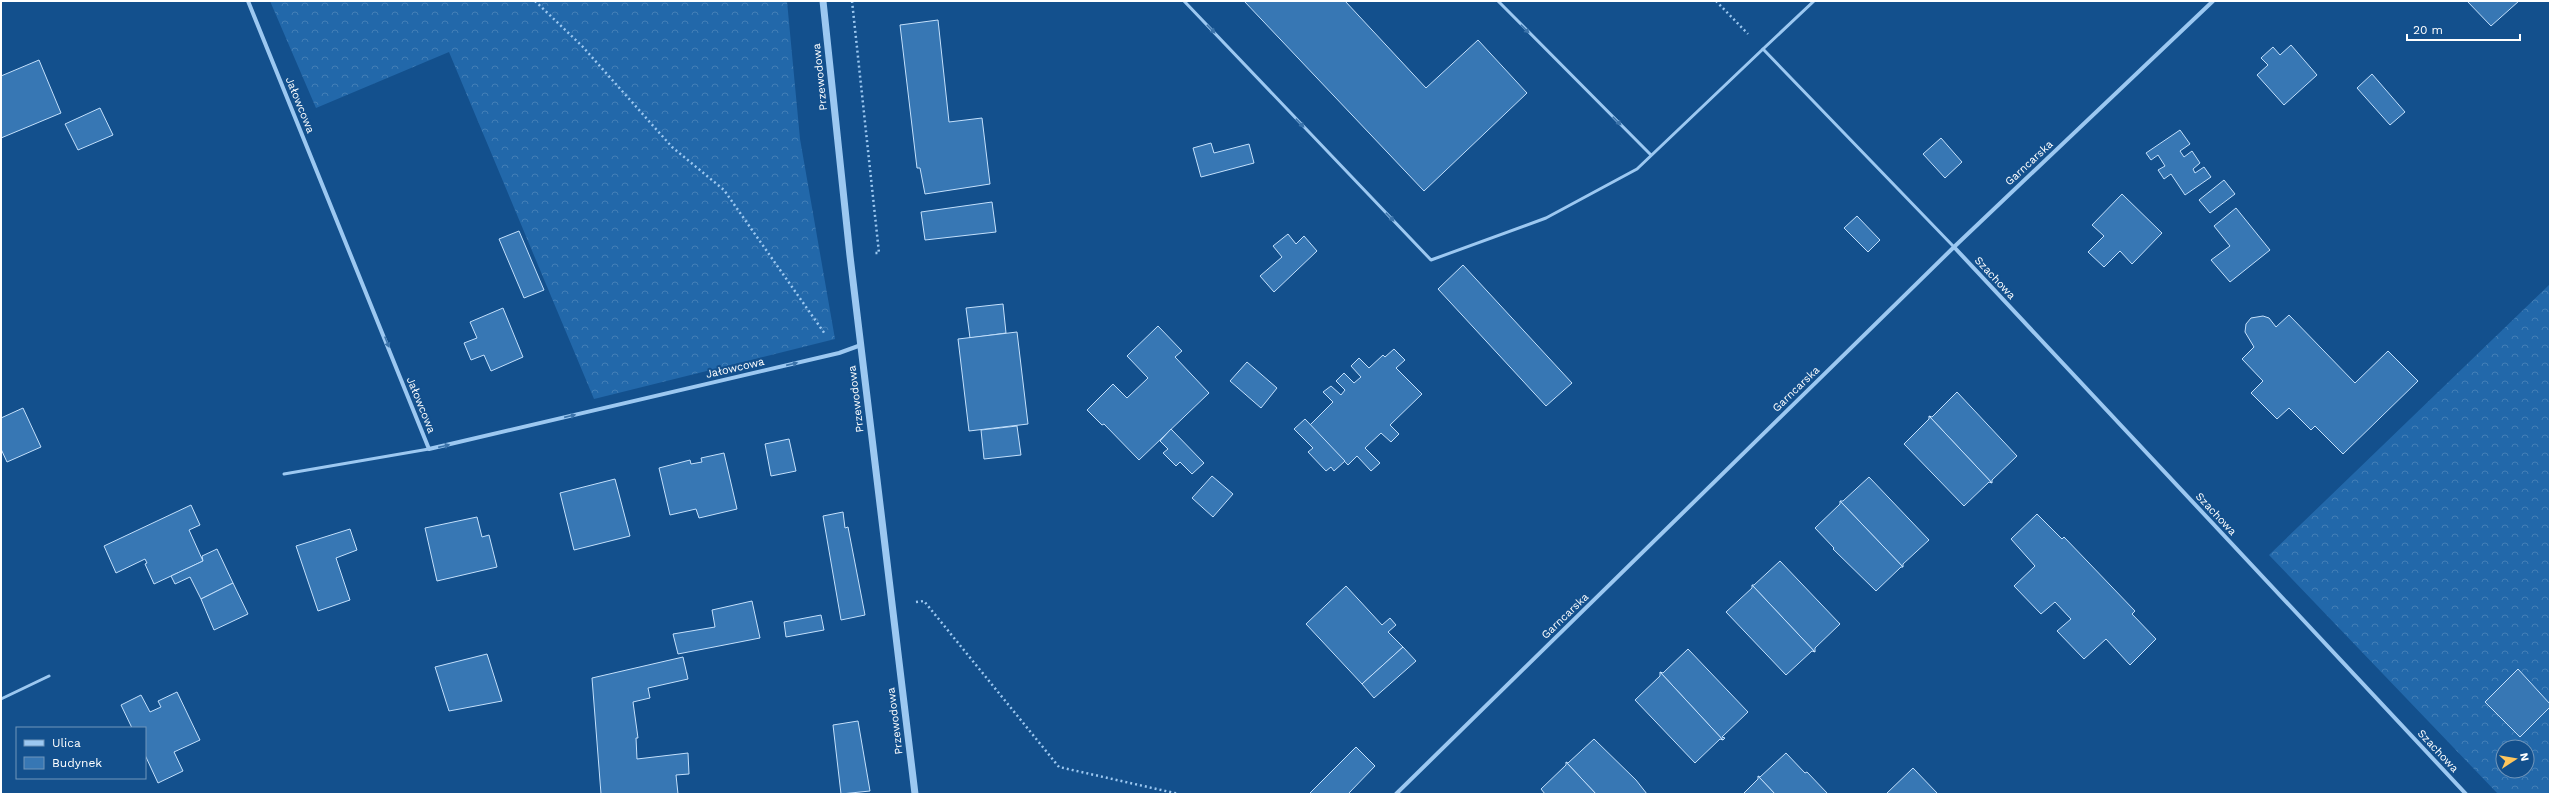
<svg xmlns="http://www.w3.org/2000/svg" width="2551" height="795" font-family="'Work Sans',sans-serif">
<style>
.forest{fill:url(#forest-crowns);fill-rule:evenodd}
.building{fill:#3777b4;stroke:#c3e0fc}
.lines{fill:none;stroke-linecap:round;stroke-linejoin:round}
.path{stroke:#9cc8f1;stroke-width:2.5;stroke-dasharray:2 3;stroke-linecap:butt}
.service{stroke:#9cc8f1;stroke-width:3}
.minor{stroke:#9cc8f1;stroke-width:4}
.tertiary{stroke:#9cc8f1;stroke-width:7}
.oneway{fill:#3c74ab}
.labels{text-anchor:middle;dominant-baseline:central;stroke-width:4;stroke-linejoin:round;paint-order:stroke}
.street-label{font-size:11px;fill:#fff;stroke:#13508d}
</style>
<defs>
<pattern id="forest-crowns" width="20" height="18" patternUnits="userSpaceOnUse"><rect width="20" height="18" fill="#2268aa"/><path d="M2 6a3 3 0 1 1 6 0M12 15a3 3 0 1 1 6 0" fill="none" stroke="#437fb7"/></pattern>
</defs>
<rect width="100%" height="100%" fill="#13508d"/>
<g class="forest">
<polygon points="270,1 787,1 800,139 835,339 594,399 449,52 316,108"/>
<path d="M2550,284V794H2498L2269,555ZM2503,747H2527V771H2503Z"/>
</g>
<g class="building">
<polygon points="1244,1 1345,1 1426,88 1478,40 1527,93 1424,191"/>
<polygon points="2467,1 2519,1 2491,26"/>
<polygon points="938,20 949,122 982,118 990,184 925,194 920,168 917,168 900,25"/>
<polygon points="2291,45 2317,75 2284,105 2257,75 2268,65 2261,58 2273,47 2280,55"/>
<polygon points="39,60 61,113 1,138 1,76"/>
<polygon points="2372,74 2405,112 2390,125 2357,88"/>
<polygon points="100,108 113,135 78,150 65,124"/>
<polygon points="2180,130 2190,144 2180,151 2184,157 2192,151 2200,163 2193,169 2195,173 2204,167 2211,177 2185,195 2171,174 2164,179 2158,170 2165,166 2158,155 2151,160 2146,153"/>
<polygon points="1941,138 1962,162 1945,178 1923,154"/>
<polygon points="1211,143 1214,153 1249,144 1254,163 1201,177 1193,148"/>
<polygon points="2224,180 2235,194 2210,213 2199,200"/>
<polygon points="2122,194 2162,233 2132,264 2120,251 2104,267 2088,252 2104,236 2092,225"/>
<polygon points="992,202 996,232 925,240 921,212"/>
<polygon points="2236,208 2270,250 2230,282 2211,260 2230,246 2214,226"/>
<polygon points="1857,216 1880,240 1868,252 1844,228"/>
<polygon points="519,231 544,290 524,298 499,239"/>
<polygon points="1288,234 1296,244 1304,236 1317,251 1274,292 1260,276 1282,257 1273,246"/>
<polygon points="1463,265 1572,383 1546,406 1438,289"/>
<polygon points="1003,304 1006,333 970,338 966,308"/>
<polygon points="503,308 523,357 491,371 484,355 471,360 464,343 477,338 470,322"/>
<polygon points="2289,315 2355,383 2388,351 2418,381 2343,454 2315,426 2311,430 2289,408 2277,419 2251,393 2263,381 2242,359 2254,347 2245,332 2246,324 2251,318 2263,316 2269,318 2276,327"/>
<polygon points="1158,326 1182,351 1175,357 1209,393 1139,460 1104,424 1102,425 1087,410 1113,384 1127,398 1148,378 1127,356"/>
<polygon points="1017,332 1028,424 969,431 958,339"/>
<polygon points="1394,349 1405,360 1396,368 1422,394 1390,425 1399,434 1391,442 1381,433 1365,448 1380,463 1371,471 1357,456 1348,465 1310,425 1333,402 1323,392 1331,386 1341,395 1345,390 1336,381 1344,373 1354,383 1361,377 1351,366 1359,358 1369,368 1383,355 1385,357"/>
<polygon points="1247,362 1277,388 1261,408 1230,381"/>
<polygon points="1957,392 2017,456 1992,480 1992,483 1929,416 1932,417"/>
<polygon points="23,408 41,447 7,462 1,449 1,418"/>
<polygon points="1929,416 1992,483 1989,482 1964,506 1904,444 1929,419"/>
<polygon points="1305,419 1345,461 1334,471 1331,467 1326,471 1308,452 1313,448 1294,429"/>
<polygon points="1017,426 1021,455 984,459 981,430"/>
<polygon points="1171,429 1204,463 1192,474 1180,462 1176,466 1163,453 1168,449 1160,441"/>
<polygon points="789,439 796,471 771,476 765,444"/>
<polygon points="724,453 737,509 699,518 696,509 670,515 659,468 690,460 691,464 702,462 701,458"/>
<polygon points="1212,476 1233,494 1213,517 1192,498"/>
<polygon points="1869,477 1929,540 1903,564 1903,567 1840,501 1843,501"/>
<polygon points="615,479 630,536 574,550 560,493"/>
<polygon points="1840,501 1903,567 1901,567 1876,591 1833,549 1834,548 1815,528 1840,504"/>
<polygon points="191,505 200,525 189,530 203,561 154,584 145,564 147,563 145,559 116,573 104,546"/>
<polygon points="843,512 845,528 848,527 865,615 841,620 823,516"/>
<polygon points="2037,514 2062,539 2064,537 2135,611 2132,614 2156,639 2130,665 2106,639 2084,659 2057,631 2071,619 2055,602 2041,614 2014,586 2035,566 2011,539"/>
<polygon points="477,517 482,537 489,535 497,567 437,581 425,528"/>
<polygon points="350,529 357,550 336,558 350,600 318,611 296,546"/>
<polygon points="217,549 233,583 201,599 190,577 175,584 171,576 203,561 202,556"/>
<polygon points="1780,561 1840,624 1815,648 1815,652 1752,585 1754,585"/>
<polygon points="233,583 248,614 214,630 201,599"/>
<polygon points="1752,585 1815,652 1812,651 1786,675 1726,612 1752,588"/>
<polygon points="1346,586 1382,625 1390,618 1396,625 1388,632 1403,647 1362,684 1306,624"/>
<polygon points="752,601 760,638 678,654 673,634 715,627 712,610"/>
<polygon points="821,615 824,630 786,637 784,622"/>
<polygon points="1403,647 1416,661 1374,698 1362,684"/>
<polygon points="1688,649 1748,712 1722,737 1725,738 1723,740 1660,672 1663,673"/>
<polygon points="487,654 502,701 449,711 435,667"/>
<polygon points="683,657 688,679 648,688 650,698 633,702 638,738 636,738 637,759 688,753 689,774 676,775 678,794 692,794 601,794 592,678"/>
<polygon points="2518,669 2550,704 2550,707 2520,737 2485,702"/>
<polygon points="1660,672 1723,740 1720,739 1695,763 1635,700 1660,676"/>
<polygon points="177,692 200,740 174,752 183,771 158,783 145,755 145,728 132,728 121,705 141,695 150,712 161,707 158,701"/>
<polygon points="858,721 870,791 841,794 833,725"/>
<polygon points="1594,739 1636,780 1647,794 1596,794 1566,762 1568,763"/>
<polygon points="1356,747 1375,766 1348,794 1309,794"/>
<polygon points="1786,753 1805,773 1807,772 1828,794 1775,794 1758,776 1760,777"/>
<polygon points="1566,762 1596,794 1545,794 1541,789 1566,765"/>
<polygon points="1913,768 1938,794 1886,794"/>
<polygon points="1758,776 1775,794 1743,794 1758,779"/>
</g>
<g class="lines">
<g class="path">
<polyline points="535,1 582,46 672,147 724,190 825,334"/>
<polyline points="852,1 879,253 873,253"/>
<polyline points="1716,1 1748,34"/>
<polyline points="916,602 924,601 1059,767 1179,794"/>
</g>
<g class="service">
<polyline points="1184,1 1431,260 1546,218 1637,169 1763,49 1954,247"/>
<polyline points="1498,1 1651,155"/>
<polyline points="1763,49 1814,1"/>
<polyline points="284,474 429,449"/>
<polyline points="1,699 49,676"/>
</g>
<g class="minor">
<polyline points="248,1 429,449 839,353 861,345"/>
<polyline points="1954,247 2466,794"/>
<polyline points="1396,794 1954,247 2213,1"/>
</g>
<polyline class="tertiary" points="823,1 850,256 915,794"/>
</g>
<defs><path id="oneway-solid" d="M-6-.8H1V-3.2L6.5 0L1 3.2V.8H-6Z"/></defs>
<g class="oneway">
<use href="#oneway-solid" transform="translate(1211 29) rotate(46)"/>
<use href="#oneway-solid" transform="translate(1525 29) rotate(45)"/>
<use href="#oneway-solid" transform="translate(1617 121) rotate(45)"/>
<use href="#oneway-solid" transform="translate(1300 123) rotate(46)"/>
<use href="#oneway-solid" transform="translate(1390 217) rotate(46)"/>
<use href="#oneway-solid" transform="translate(387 342) rotate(68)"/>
<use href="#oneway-solid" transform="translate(792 364) rotate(-13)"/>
<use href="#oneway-solid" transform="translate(570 416) rotate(-13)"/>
<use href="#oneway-solid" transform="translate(444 446) rotate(-13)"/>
</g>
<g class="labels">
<g class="street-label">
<text transform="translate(820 77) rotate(-96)">Przewodowa</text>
<text transform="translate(300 105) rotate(68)">Jałowcowa</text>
<text transform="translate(2029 163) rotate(-43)">Garncarska</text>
<text transform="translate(1995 278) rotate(47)">Szachowa</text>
<text transform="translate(735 368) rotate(-13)">Jałowcowa</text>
<text transform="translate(1796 389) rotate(-44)">Garncarska</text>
<text transform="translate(856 399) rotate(-97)">Przewodowa</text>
<text transform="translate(421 405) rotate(68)">Jałowcowa</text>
<text transform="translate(2216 514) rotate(47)">Szachowa</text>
<text transform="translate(1565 616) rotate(-44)">Garncarska</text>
<text transform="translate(895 721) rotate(-97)">Przewodowa</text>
<text transform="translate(2438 751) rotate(47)">Szachowa</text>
</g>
</g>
<rect width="2551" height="795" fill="none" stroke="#ffffff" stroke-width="4"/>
<rect x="16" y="727" width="130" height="52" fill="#13508d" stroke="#7196bb"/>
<rect x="24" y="740" width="20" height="6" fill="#9cc8f1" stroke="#7196bb"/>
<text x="52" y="747" font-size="12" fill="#ffffff">Ulica</text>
<rect x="24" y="757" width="20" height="12" fill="#3777b4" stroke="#7196bb"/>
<text x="52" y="767" font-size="12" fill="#ffffff">Budynek</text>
<g transform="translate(2515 759) rotate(78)"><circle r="19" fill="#13508d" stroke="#7196bb"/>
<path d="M0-3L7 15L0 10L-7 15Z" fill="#ffc65c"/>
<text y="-6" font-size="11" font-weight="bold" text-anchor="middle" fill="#ffffff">N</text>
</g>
<path d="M2407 34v6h113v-6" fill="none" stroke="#ffffff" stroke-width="2"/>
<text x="2413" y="34" font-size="12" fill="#ffffff" stroke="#13508d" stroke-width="3" paint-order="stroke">20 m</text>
</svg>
